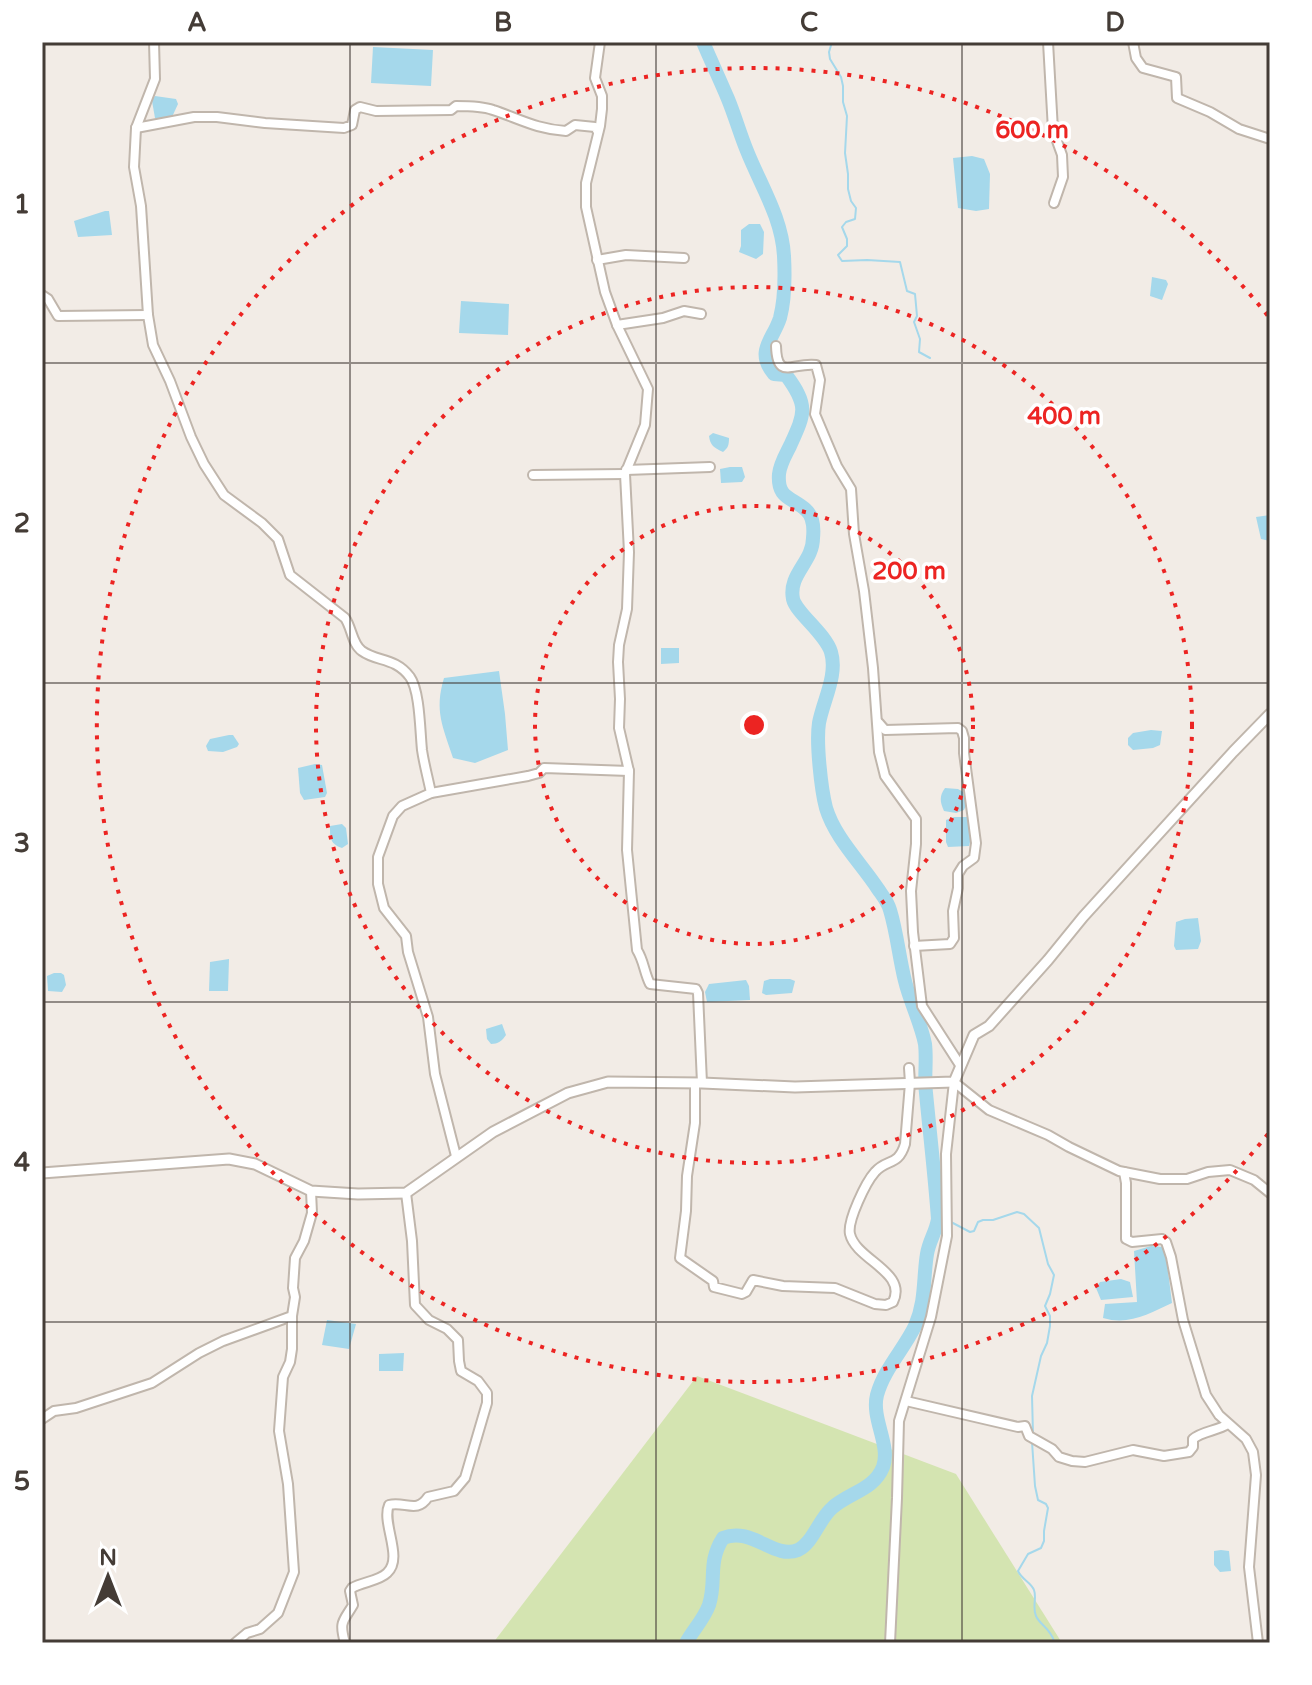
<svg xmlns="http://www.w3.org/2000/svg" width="1312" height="1685" font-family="'Varela Round',sans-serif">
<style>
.green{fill:#d4e4b1}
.water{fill:#a5d8eb}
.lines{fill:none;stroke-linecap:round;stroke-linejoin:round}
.stream{stroke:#a5d8eb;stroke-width:2}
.river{stroke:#a5d8eb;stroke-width:14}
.minor-casing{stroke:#c0b6ac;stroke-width:12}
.tertiary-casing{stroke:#c0b6ac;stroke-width:13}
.minor{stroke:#fff;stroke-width:8}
.tertiary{stroke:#fff;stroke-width:9}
.grid{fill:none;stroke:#443c36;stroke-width:2;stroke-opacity:0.55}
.ring{fill:none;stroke:#ec2422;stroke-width:4;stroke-dasharray:4 8}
.centre{fill:#ec2422;stroke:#fff;stroke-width:4}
.ring-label{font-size:24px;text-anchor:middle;font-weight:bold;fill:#ec2422;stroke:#fff;stroke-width:7;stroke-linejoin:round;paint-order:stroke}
.neatline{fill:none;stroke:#443c36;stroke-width:3}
.grid-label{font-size:26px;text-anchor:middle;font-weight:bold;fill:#443c36}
</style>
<rect width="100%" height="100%" fill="#f2ece6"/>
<polygon class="green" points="697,1376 956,1474 1062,1643 493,1643"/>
<g class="water">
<polygon points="373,47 433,50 431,86 371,83"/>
<polygon points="155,96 176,99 178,104 172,117 162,122 155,118 152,101"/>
<polygon points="972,156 984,159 990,174 989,209 976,211 958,208 953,158"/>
<polygon points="105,211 109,211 112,235 78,237 74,221"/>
<polygon points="749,224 760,224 764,232 763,254 756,259 739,252 741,246 741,230"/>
<polygon points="1152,277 1166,280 1168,284 1162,300 1150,296"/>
<polygon points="461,301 509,304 508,335 459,333"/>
<path d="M713,433L729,438C729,445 728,448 723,452C714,448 710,445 709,436Z"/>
<polygon points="730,467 742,467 745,477 742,482 721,483 720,469"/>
<polygon points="1270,515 1270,541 1261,539 1256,517"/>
<polygon points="661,648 679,648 679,663 661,664"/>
<path d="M499,671L505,714L508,750L475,763L453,758C443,727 434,711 444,678Z"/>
<polygon points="1151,730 1162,731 1160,745 1153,748 1133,750 1128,745 1128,738 1133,733"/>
<polygon points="229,735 233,735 239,744 237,747 223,752 208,751 206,746 210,739"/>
<polygon points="315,764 322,765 327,793 325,797 304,800 300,793 298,768"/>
<path d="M945,788L958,789L965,793L967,803L964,810L956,813L944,811C940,802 939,796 945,788Z"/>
<path d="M954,817H967C972,826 972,836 969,846L948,847L946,842V820Z"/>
<path d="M342,824L346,828L348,844L342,848C330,844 330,838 330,826Z"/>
<polygon points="1198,918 1201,941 1198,949 1176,950 1174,946 1176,922 1185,919"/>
<polygon points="229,959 228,991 209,991 210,962"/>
<polygon points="54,973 61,973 64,975 66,985 62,992 48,991 47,976"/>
<polygon points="770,979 790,979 795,981 792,993 766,995 762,993 764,981"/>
<polygon points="746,980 749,986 750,1000 707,1002 705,992 709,984"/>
<path d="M502,1024L506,1035C502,1041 498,1044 491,1044L487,1039L486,1029Z"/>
<path d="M1151,1246L1165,1247L1172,1303C1150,1313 1129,1326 1103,1318L1105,1304L1137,1302L1134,1251Z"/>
<polygon points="1121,1279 1130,1282 1133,1297 1101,1300 1096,1288 1100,1282"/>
<polygon points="327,1320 356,1324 349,1349 322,1345"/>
<polygon points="404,1353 403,1371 379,1371 379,1354"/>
<polygon points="1221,1550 1229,1551 1231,1571 1220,1572 1214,1565 1214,1551"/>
</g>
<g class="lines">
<g class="stream">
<polyline points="832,42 829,52 830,59 841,77 843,86 843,102 847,116 845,153 848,174 848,189 851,201 856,208 855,219 846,222 842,227 847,239 847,246 838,255 842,261 867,260 900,262 907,291 915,294 917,316 914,322 920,339 919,352 930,358"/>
<polyline points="938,1219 945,1221"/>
<polyline points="951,1222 970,1232 974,1231 978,1222 983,1220 993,1220 1017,1212 1024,1214 1039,1228 1048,1264 1054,1275 1050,1294 1045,1306 1050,1316 1050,1326 1047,1343 1041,1356 1032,1396 1033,1434"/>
<path d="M1032,1442L1035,1486L1038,1500L1046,1504L1048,1508L1044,1531V1541L1041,1548L1028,1554L1018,1571C1022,1580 1031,1582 1034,1590C1037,1598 1032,1607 1036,1616C1040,1625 1050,1628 1054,1641L1052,1643"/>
</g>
<path class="river" d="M686,1643C693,1630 704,1619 709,1605C717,1580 707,1563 723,1538C752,1526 774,1560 798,1550C813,1543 819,1519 832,1508C848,1493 874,1490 883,1467C891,1445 871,1419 877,1395C884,1369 904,1349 915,1326C926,1301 923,1278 927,1254C929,1241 936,1232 938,1219C935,1177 930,1135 926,1093C924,1077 927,1060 925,1044C921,1023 910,1002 905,981C899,957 897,933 890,910C888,902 882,895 878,889C861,863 835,838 826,808C821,789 816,742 819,723C823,701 838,675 831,652C825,633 796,613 793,599C788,574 813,562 813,538C814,528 814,517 806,510C792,497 777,499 779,474C780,464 785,456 790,446C805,413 809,406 786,375L774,374C755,351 773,340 780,318C785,299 785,275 784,256C782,218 761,186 747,151C740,134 735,116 728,99C720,80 711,61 703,42"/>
<defs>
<g id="minor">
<path d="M154,42L155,79L136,128L134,167L141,206L148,315L153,345L170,381L191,437L204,464L224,495L262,523L278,539L290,575L345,618C352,628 352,644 362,651C377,662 395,657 410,677C420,691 420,731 422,750C424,764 428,778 431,793L402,806L393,816L378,857V884L384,908L406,936L408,952L428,1017L435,1074L456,1156"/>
<polyline points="1048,42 1053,130 1062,155 1063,177 1054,203"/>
<polyline points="1133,42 1136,58 1143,68 1176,77 1177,98 1210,112 1239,129 1270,139"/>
<path d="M136,128L194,117H217L265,123L344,128L352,125L355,110L360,107L376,111L451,110L456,106C468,106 482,106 493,110C520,119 536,129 566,131L575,125L595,127L598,132"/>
<polyline points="597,260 626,255 684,258"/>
<polyline points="42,295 48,299 58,316 148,315"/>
<polyline points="617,325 663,318 684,311 701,314"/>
<path d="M776,346C777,381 792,362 816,365L820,380L815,414L837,466L851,489L854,534L864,591L873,668L879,752L885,776L916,819V844L911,891L913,932L922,1006L960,1065"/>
<polyline points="626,470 710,467"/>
<polyline points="533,475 625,474"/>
<polyline points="879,723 885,730 958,728 962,731 964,738 964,753 976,843 974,858 963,866 958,874 958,888 953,911 954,938 950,944 914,946"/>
<path d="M629,771L627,850L637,950C644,961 644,972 650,984L696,989L698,993L702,1083"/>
<polyline points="431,793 528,776 539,773 544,768 629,771 619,728 620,699 618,662 619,645 627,609 629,552 625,474 645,425 648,389 617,325 605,292 586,207 586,183 600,126 602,109 602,96 595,78 600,42"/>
<polyline points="954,1082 989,1110 1048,1135 1069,1147 1119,1171 1160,1179 1187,1179 1208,1172 1230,1170 1254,1180 1270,1193"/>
<path d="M695,1083V1123L687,1176L686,1211L680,1258L713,1281L714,1287L742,1294L746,1292L753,1280L783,1286L835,1288L875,1304L886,1305L893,1302C908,1272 856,1260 850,1234C847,1221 866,1182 875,1172C887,1158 898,1167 905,1144L910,1083L909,1068"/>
<polyline points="1124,1172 1126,1183 1126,1239 1132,1242 1162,1239 1166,1242 1171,1257 1183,1320 1206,1395 1219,1415 1246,1439 1253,1452 1256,1475 1249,1567 1258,1643"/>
<path d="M906,1401L1018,1427L1025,1426L1029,1436L1052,1449L1059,1457L1072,1461L1085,1462L1133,1450L1164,1456L1189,1452L1193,1447V1439C1202,1431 1217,1431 1228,1424"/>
<polyline points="42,1419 54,1411 76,1408 152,1383 199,1353 223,1341 292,1316 295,1297 293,1288 295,1258 304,1241 312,1213 311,1191"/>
<polyline points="235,1643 247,1633 260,1629 278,1613 294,1572 288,1484 279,1431 283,1377 290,1362 292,1349 292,1316"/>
<path d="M345,1643C339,1621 343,1622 353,1605L350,1591L352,1588C362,1582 379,1581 387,1573C404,1558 381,1523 389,1505C405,1501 417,1514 428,1497L454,1491L465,1478L487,1403V1393L478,1381L461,1371L459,1361L458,1340L447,1329L429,1320L415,1305L412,1241L406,1193"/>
<polyline points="890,1643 897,1498 899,1421 931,1317 947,1236 946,1154 954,1082"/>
</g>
<polyline id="tertiary" points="42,1173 229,1159 255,1164 311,1191 358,1194 406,1193 493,1132 568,1093 608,1082 702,1083 795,1087 954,1082 974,1035 989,1026 1048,960 1083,917 1233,752 1270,714"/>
</defs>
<use href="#minor" class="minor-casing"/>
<use href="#tertiary" class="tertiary-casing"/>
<use href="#minor" class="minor"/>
<use href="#tertiary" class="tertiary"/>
</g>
<path class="grid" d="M350,42V1643M656,42V1643M962,42V1643M42,363H1270M42,683H1270M42,1002H1270M42,1322H1270"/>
<g class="ring">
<circle cx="754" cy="725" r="219"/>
<circle cx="754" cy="725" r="438"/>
<path d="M1268 1134A657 657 0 1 1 1268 316"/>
</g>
<circle cx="754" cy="725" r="12" class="centre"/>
<g class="ring-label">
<text x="1032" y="138">600 m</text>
<text x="1064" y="424">400 m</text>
<text x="909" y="579">200 m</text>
</g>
<rect width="1312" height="1685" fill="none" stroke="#ffffff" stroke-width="88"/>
<g transform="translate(108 1577)" stroke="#ffffff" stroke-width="6" paint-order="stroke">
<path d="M0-6L14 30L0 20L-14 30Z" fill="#443c36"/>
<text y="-12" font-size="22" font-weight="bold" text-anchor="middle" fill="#443c36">N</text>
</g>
<rect x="44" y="44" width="1224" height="1597" class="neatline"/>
<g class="grid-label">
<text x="197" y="31">A</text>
<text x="503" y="31">B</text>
<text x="809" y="31">C</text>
<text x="1115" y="31">D</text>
<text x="22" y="213">1</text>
<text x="22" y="532">2</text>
<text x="22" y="852">3</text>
<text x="22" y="1171">4</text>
<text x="22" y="1490">5</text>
</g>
</svg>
